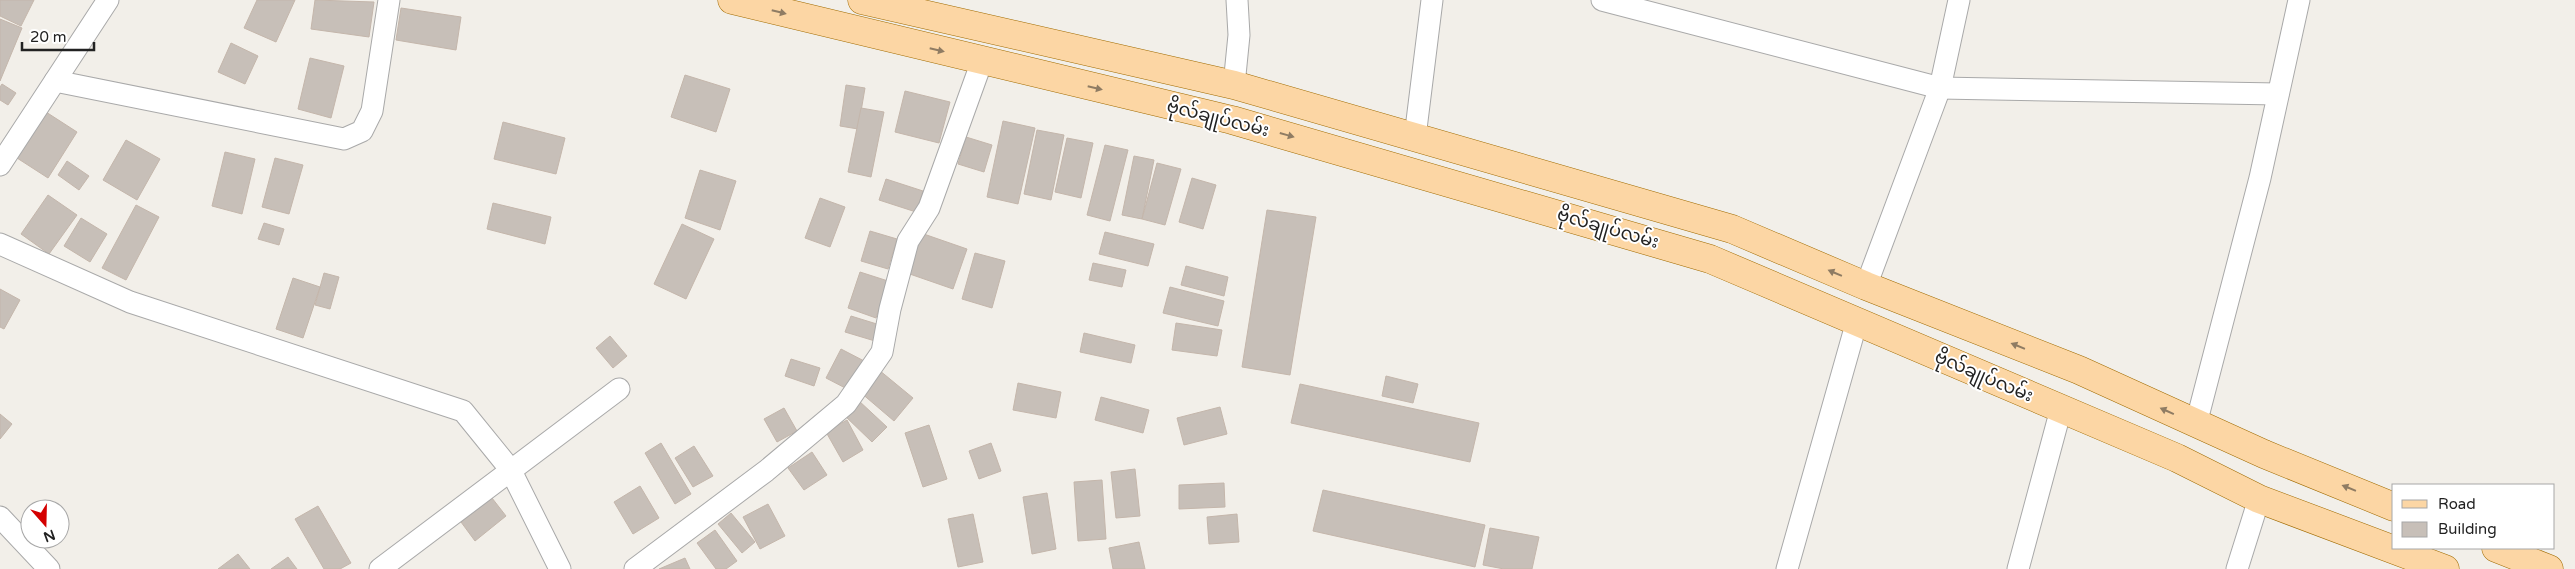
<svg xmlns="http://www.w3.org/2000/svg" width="2575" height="569" font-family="'Varela Round','Noto Sans Myanmar',sans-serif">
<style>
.building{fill:#c7bfb8;stroke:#c4b6ab}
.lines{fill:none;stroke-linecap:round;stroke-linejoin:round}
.minor-casing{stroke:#a9a9a9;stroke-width:23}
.primary-casing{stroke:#a06b00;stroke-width:29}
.minor{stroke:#fff;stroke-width:21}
.primary{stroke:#fcd6a4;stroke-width:28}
.oneway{fill:#8f7c63}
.labels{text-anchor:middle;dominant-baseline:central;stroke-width:4;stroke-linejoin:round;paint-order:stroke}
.street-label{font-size:18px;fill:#222;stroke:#fff}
</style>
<rect width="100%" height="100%" fill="#f2efe9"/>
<g class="building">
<polygon points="0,0 34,0 21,26 0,16"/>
<polygon points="257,0 295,0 276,42 244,28"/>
<polygon points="315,0 374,2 369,37 311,29"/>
<polygon points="401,8 461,17 456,50 396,40"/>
<polygon points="0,19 22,28 0,81"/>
<polygon points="231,43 258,56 245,84 218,72"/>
<polygon points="310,58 344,66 331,118 298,109"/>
<polygon points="685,75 730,89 716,132 671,117"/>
<polygon points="2,84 16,93 8,105 0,100 0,87"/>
<polygon points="846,85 865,88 858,129 840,126"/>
<polygon points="905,91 950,102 939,143 895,132"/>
<polygon points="861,108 884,112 871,177 848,172"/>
<polygon points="46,112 77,132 48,178 17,158"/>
<polygon points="1003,121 1035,128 1018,204 987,197"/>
<polygon points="503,122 565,138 556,174 494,159"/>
<polygon points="1037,130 1064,135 1051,200 1024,194"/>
<polygon points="966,137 992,145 984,172 958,164"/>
<polygon points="1067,138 1093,143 1081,198 1055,192"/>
<polygon points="126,140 160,159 137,200 103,180"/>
<polygon points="1105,145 1128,150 1110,221 1087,215"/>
<polygon points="225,152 255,159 242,214 212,206"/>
<polygon points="1134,156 1154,160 1142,219 1122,215"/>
<polygon points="275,158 303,165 289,214 262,207"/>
<polygon points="67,161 89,176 79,190 58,175"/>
<polygon points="1157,163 1181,169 1165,225 1142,219"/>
<polygon points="700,170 736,181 720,230 685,218"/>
<polygon points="1192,178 1216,185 1203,229 1179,222"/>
<polygon points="886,179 923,191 916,212 879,200"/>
<polygon points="48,195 77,215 49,254 21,234"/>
<polygon points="820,198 845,207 830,247 805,238"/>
<polygon points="493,203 551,217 545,244 487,229"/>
<polygon points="136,205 159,217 126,280 102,268"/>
<polygon points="1267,210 1316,217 1290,375 1242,367"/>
<polygon points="81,218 107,234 90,262 64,246"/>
<polygon points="264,223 284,229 279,245 258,239"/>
<polygon points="682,224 714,239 686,299 654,284"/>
<polygon points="870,231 897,239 888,269 861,261"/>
<polygon points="918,232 967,249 953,289 904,272"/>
<polygon points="1105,232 1154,244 1148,266 1099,254"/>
<polygon points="975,253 1005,261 992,308 962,299"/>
<polygon points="1093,263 1126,270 1122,287 1089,280"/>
<polygon points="1186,266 1228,277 1224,296 1181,285"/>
<polygon points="860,272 888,281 876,318 848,308"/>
<polygon points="324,273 339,277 330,309 315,305"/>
<polygon points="293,278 320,287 303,338 276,329"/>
<polygon points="1170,287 1224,301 1218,326 1163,313"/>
<polygon points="0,289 20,300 4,329 0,327"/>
<polygon points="851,316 880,325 875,341 845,332"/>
<polygon points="1176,323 1222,330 1217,356 1172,350"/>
<polygon points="1084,333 1135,345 1131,363 1080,352"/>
<polygon points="610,336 627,356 613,368 596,348"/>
<polygon points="841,349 868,363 853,392 826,378"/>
<polygon points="791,359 820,368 814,386 785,376"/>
<polygon points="879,370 913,398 894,421 860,392"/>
<polygon points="1386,376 1418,384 1413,403 1382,396"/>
<polygon points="1018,383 1061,392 1056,418 1013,410"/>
<polygon points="1300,384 1479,423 1470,462 1291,423"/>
<polygon points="1101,397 1149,410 1143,433 1095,420"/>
<polygon points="858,400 887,427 872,442 844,415"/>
<polygon points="1220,407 1227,434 1184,445 1177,418"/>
<polygon points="784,408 797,431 777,442 764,419"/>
<polygon points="0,414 12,424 0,439"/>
<polygon points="847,420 863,450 843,462 826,432"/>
<polygon points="929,425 947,479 923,487 905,433"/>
<polygon points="661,443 691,494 675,504 645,453"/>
<polygon points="991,443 1001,471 979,479 969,451"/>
<polygon points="694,446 713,476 693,487 675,458"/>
<polygon points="812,452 827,475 804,490 788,468"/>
<polygon points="1135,469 1140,516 1116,518 1111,472"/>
<polygon points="1102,480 1106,539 1078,541 1074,482"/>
<polygon points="1224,483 1225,507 1179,509 1179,485"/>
<polygon points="640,486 659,518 633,534 614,502"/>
<polygon points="1323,490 1485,525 1475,567 1313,531"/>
<polygon points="1047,493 1056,549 1032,554 1023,497"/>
<polygon points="492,498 506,516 475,541 461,522"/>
<polygon points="768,504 785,536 760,549 743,517"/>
<polygon points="318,506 351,563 340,569 324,569 295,519"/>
<polygon points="731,513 755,542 742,553 718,524"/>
<polygon points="973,514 983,562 958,567 948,519"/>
<polygon points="1237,514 1239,542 1209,544 1207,517"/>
<polygon points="1490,528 1539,537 1532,569 1504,569 1483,565"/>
<polygon points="715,530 737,561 726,569 716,569 697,543"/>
<polygon points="1139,542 1145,569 1113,569 1109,548"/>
<polygon points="238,554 250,569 218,569"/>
<polygon points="288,557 297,569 271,569"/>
<polygon points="685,558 690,569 659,569"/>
</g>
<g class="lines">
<defs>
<g id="minor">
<polyline points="1602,0 1940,88 2278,94"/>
<polyline points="55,81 344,139 362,131 372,111 389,0"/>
<polyline points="1234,85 1239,35 1237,0"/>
<polyline points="1415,137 1432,0"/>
<polyline points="0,165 108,0"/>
<polyline points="0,244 130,302 463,411 510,469 560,569"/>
<polyline points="1866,286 1940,88 1959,0"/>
<polyline points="2196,424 2260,178 2299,0"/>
<polyline points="0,517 49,569"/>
<polyline points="380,569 619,389"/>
<polyline points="635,569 766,471 846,404 882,352 890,309 908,241 929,208 982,61"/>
<polyline points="1787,569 1857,321"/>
<polyline points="2018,569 2061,409"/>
<polyline points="2237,569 2259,499"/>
</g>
<g id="primary">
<polyline points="732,0 1232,120 1710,259 2177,458 2259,499 2445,569"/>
<polyline points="862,0 1234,85 1732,229 1866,286 2079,370 2264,454 2394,507"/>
<polyline points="2496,548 2549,569"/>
</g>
</defs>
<use href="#minor" class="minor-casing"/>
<use href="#primary" class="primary-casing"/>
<use href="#minor" class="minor"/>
<use href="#primary" class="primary"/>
</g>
<defs><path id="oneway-solid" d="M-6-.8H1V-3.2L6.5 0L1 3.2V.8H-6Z" transform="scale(1.25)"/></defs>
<g class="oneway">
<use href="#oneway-solid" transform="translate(779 12) rotate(14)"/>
<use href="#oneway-solid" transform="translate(937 50) rotate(13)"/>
<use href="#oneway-solid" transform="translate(1095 88) rotate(13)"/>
<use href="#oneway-solid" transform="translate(1287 135) rotate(16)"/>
<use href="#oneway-solid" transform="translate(1835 273) rotate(-157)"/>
<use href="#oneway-solid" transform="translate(2018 346) rotate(-158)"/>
<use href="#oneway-solid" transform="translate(2167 411) rotate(-156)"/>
<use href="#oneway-solid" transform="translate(2349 488) rotate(-158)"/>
</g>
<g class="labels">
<g class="street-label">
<text transform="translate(1218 118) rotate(14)">ဗိုလ်ချုပ်လမ်း</text>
<text transform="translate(1608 228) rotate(16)">ဗိုလ်ချုပ်လမ်း</text>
<text transform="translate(1984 376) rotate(23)">ဗိုလ်ချုပ်လမ်း</text>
</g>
</g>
<rect x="2392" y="484" width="162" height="65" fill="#ffffff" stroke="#a7a7a7"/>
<rect x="2402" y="500" width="25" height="8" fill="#fcd6a4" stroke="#a7a7a7"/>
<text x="2438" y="509" font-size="15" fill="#222222">Road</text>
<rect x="2402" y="522" width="25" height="15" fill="#c7bfb8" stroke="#a7a7a7"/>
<text x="2438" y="534" font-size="15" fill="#222222">Building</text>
<g transform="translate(45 524) rotate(160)"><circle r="24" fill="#ffffff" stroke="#a7a7a7"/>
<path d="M0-4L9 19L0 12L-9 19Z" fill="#d40000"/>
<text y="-8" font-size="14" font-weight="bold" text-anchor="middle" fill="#222222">N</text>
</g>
<path d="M22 42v8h72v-8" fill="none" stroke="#222222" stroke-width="2.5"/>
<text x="30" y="42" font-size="15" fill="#222222" stroke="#ffffff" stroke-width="4" paint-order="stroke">20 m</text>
</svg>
